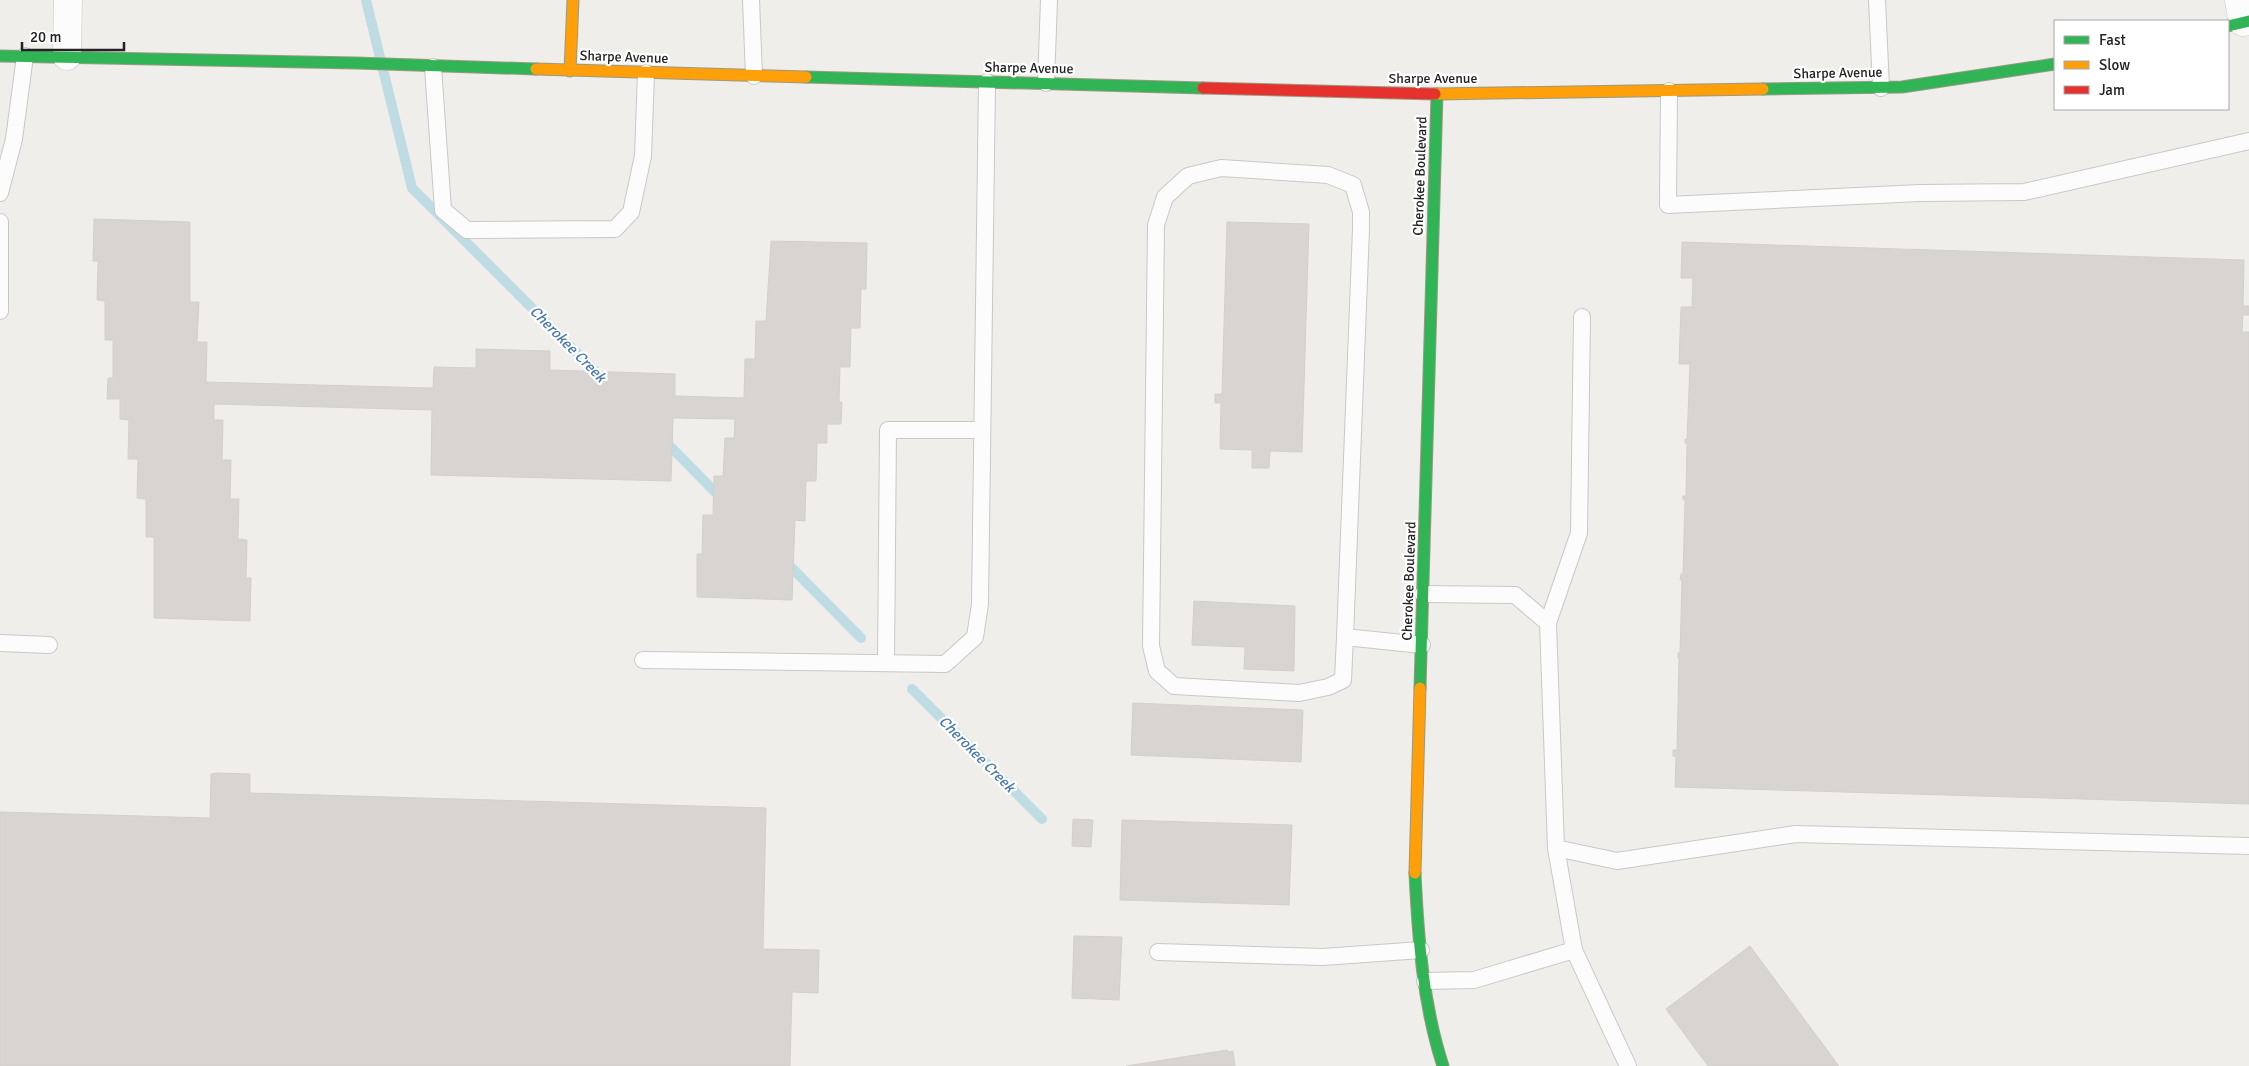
<svg xmlns="http://www.w3.org/2000/svg" width="2249" height="1066" font-family="Signika,sans-serif">
<style>
.lines{fill:none;stroke-linecap:round;stroke-linejoin:round}
.stream{stroke:#bfdbe3;stroke-width:10}
.building{fill:#d7d4d2;stroke:#d3d0cc}
.lane-casing{stroke:#c9c8c7;stroke-width:18}
.street-casing{stroke:#c9c8c7;stroke-width:29}
.fast-casing{stroke:#999a82;stroke-width:13}
.slow-casing{stroke:#999a82;stroke-width:13}
.jam-casing{stroke:#999a82;stroke-width:13}
.lane{stroke:#fdfcfc;stroke-width:16}
.street{stroke:#fdfcfc;stroke-width:28}
.fast{stroke:#30b455;stroke-width:11}
.slow{stroke:#ff9f0a;stroke-width:11}
.jam{stroke:#e5322d;stroke-width:11}
.labels{text-anchor:middle;dominant-baseline:central;stroke-width:4.5;stroke-linejoin:round;paint-order:stroke}
.street-label{font-size:14px;fill:#222;stroke:#fff}
.water-label{font-size:15px;font-style:italic;fill:#4a7aab;stroke:#fff}
</style>
<rect width="100%" height="100%" fill="#f0eeeb"/>
<g class="lines">
<g class="stream">
<polyline points="366,0 412,188 605,381"/>
<polyline points="663,439 723,500"/>
<polyline points="785,561 861,638"/>
<polyline points="912,689 1042,819"/>
</g>
</g>
<g class="building">
<polygon points="94,219 190,222 190,302 199,302 197,342 207,342 206,382 433,388 434,367 476,368 476,349 550,351 550,370 675,374 675,396 744,398 745,359 755,359 756,321 766,321 771,241 867,243 866,289 861,289 860,328 851,328 850,367 840,367 839,402 842,402 841,424 827,424 827,443 817,443 816,481 806,481 805,521 795,520 792,600 697,597 697,554 702,554 703,515 713,515 714,476 723,476 725,438 734,438 735,419 673,418 671,481 431,475 432,410 214,404 214,420 223,420 222,460 231,460 230,499 239,499 238,539 247,540 246,578 251,578 250,621 154,618 154,537 146,537 146,499 137,498 138,459 128,459 129,420 120,419 120,399 107,399 108,378 113,378 113,340 105,340 105,301 97,300 98,263 98,261 93,261"/>
<polygon points="1227,222 1309,224 1302,452 1270,451 1269,468 1252,468 1252,450 1220,449 1221,403 1215,403 1215,394 1222,394"/>
<polygon points="1682,242 2244,260 2243,306 2249,306 2249,315 2243,315 2242,332 2249,332 2249,804 1675,787 1676,757 1673,756 1673,750 1677,750 1679,658 1678,658 1678,653 1680,653 1682,580 1680,580 1681,574 1683,574 1685,500 1683,500 1683,496 1686,496 1687,443 1685,443 1685,439 1687,440 1690,364 1679,364 1681,307 1692,307 1693,278 1681,278"/>
<polygon points="1194,601 1295,606 1294,671 1244,669 1245,647 1192,645"/>
<polygon points="1133,703 1303,710 1301,762 1131,755"/>
<polygon points="216,773 250,774 250,793 766,808 763,949 819,950 818,993 792,992 790,1066 0,1066 0,812 210,818 211,774"/>
<polygon points="1073,819 1093,820 1091,847 1072,846"/>
<polygon points="1122,820 1292,825 1289,905 1120,900"/>
<polygon points="1074,936 1122,937 1119,1000 1072,998"/>
<polygon points="1750,946 1839,1066 1708,1066 1666,1009"/>
<polygon points="1227,1050 1228,1052 1233,1051 1235,1066 1126,1066"/>
</g>
<g class="lines">
<defs>
<g id="lane">
<polyline points="751,0 754,76"/>
<polyline points="1877,0 1881,88"/>
<polyline points="433,67 443,210 467,230 615,229 631,212 643,156 646,73"/>
<polyline points="1046,83 1049,0"/>
<polyline points="1669,91 1668,205 1920,193 2024,192 2249,141"/>
<polyline points="0,193 14,139 25,56"/>
<polyline points="0,222 0,311"/>
<polyline points="1423,594 1515,595 1548,623 1556,848 1617,861 1796,834 2249,846"/>
<polyline points="1548,623 1579,533 1582,317"/>
<polyline points="1345,637 1361,229 1361,212 1353,185 1328,175 1221,168 1188,176 1165,197 1156,225 1151,646 1157,671 1174,686 1299,693 1328,687 1343,680 1345,637 1422,645"/>
<polyline points="0,643 49,645"/>
<polyline points="643,660 945,664 975,637 980,604 987,82"/>
<polyline points="886,663 888,430 982,430"/>
<polyline points="1556,848 1574,950"/>
<polyline points="1158,952 1323,957 1421,950"/>
<polyline points="1425,981 1474,980 1574,950 1628,1066"/>
</g>
<g id="street">
<polyline points="2239,0 2243,22"/>
<polyline points="67,56 68,0"/>
</g>
<g id="fast">
<polyline points="2228,26 2249,21"/>
<polyline points="0,56 356,63 536,69"/>
<polyline points="806,77 1203,88"/>
<polyline points="1763,89 1902,87 2055,64"/>
<polyline points="1420,688 1437,94"/>
<path d="M1415,873C1418,937 1423,1005 1443,1066"/>
</g>
<g id="slow">
<polyline points="536,69 806,77"/>
<polyline points="570,71 573,0"/>
<polyline points="1435,94 1763,89"/>
<polyline points="1415,873 1420,688"/>
</g>
<polyline id="jam" points="1203,88 1435,94"/>
</defs>
<use href="#lane" class="lane-casing"/>
<use href="#street" class="street-casing"/>
<use href="#fast" class="fast-casing"/>
<use href="#slow" class="slow-casing"/>
<use href="#jam" class="jam-casing"/>
<use href="#lane" class="lane"/>
<use href="#street" class="street"/>
<use href="#fast" class="fast"/>
<use href="#slow" class="slow"/>
<use href="#jam" class="jam"/>
</g>
<g class="labels">
<g class="street-label">
<text transform="translate(624 57) rotate(2)">Sharpe Avenue</text>
<text transform="translate(1029 68) rotate(1)">Sharpe Avenue</text>
<text transform="translate(1838 73) rotate(-1)">Sharpe Avenue</text>
<text x="1433" y="78">Sharpe Avenue</text>
<text transform="translate(1420 176) rotate(-88)">Cherokee Boulevard</text>
<text transform="translate(1409 581) rotate(-88)">Cherokee Boulevard</text>
</g>
<g class="water-label">
<text transform="translate(568 344) rotate(45)">Cherokee Creek</text>
<text transform="translate(977 754) rotate(45)">Cherokee Creek</text>
</g>
</g>
<rect x="2054" y="20" width="175" height="90" fill="#ffffff" stroke="#a7a7a7"/>
<rect x="2064" y="36" width="25" height="8" fill="#30b455" stroke="#a7a7a7"/>
<text x="2099" y="45" font-size="15" fill="#222222">Fast</text>
<rect x="2064" y="61" width="25" height="8" fill="#ff9f0a" stroke="#a7a7a7"/>
<text x="2099" y="70" font-size="15" fill="#222222">Slow</text>
<rect x="2064" y="86" width="25" height="8" fill="#e5322d" stroke="#a7a7a7"/>
<text x="2099" y="95" font-size="15" fill="#222222">Jam</text>
<path d="M22 42v8h102v-8" fill="none" stroke="#222222" stroke-width="2.5"/>
<text x="30" y="42" font-size="15" fill="#222222" stroke="#ffffff" stroke-width="4" paint-order="stroke">20 m</text>
</svg>
